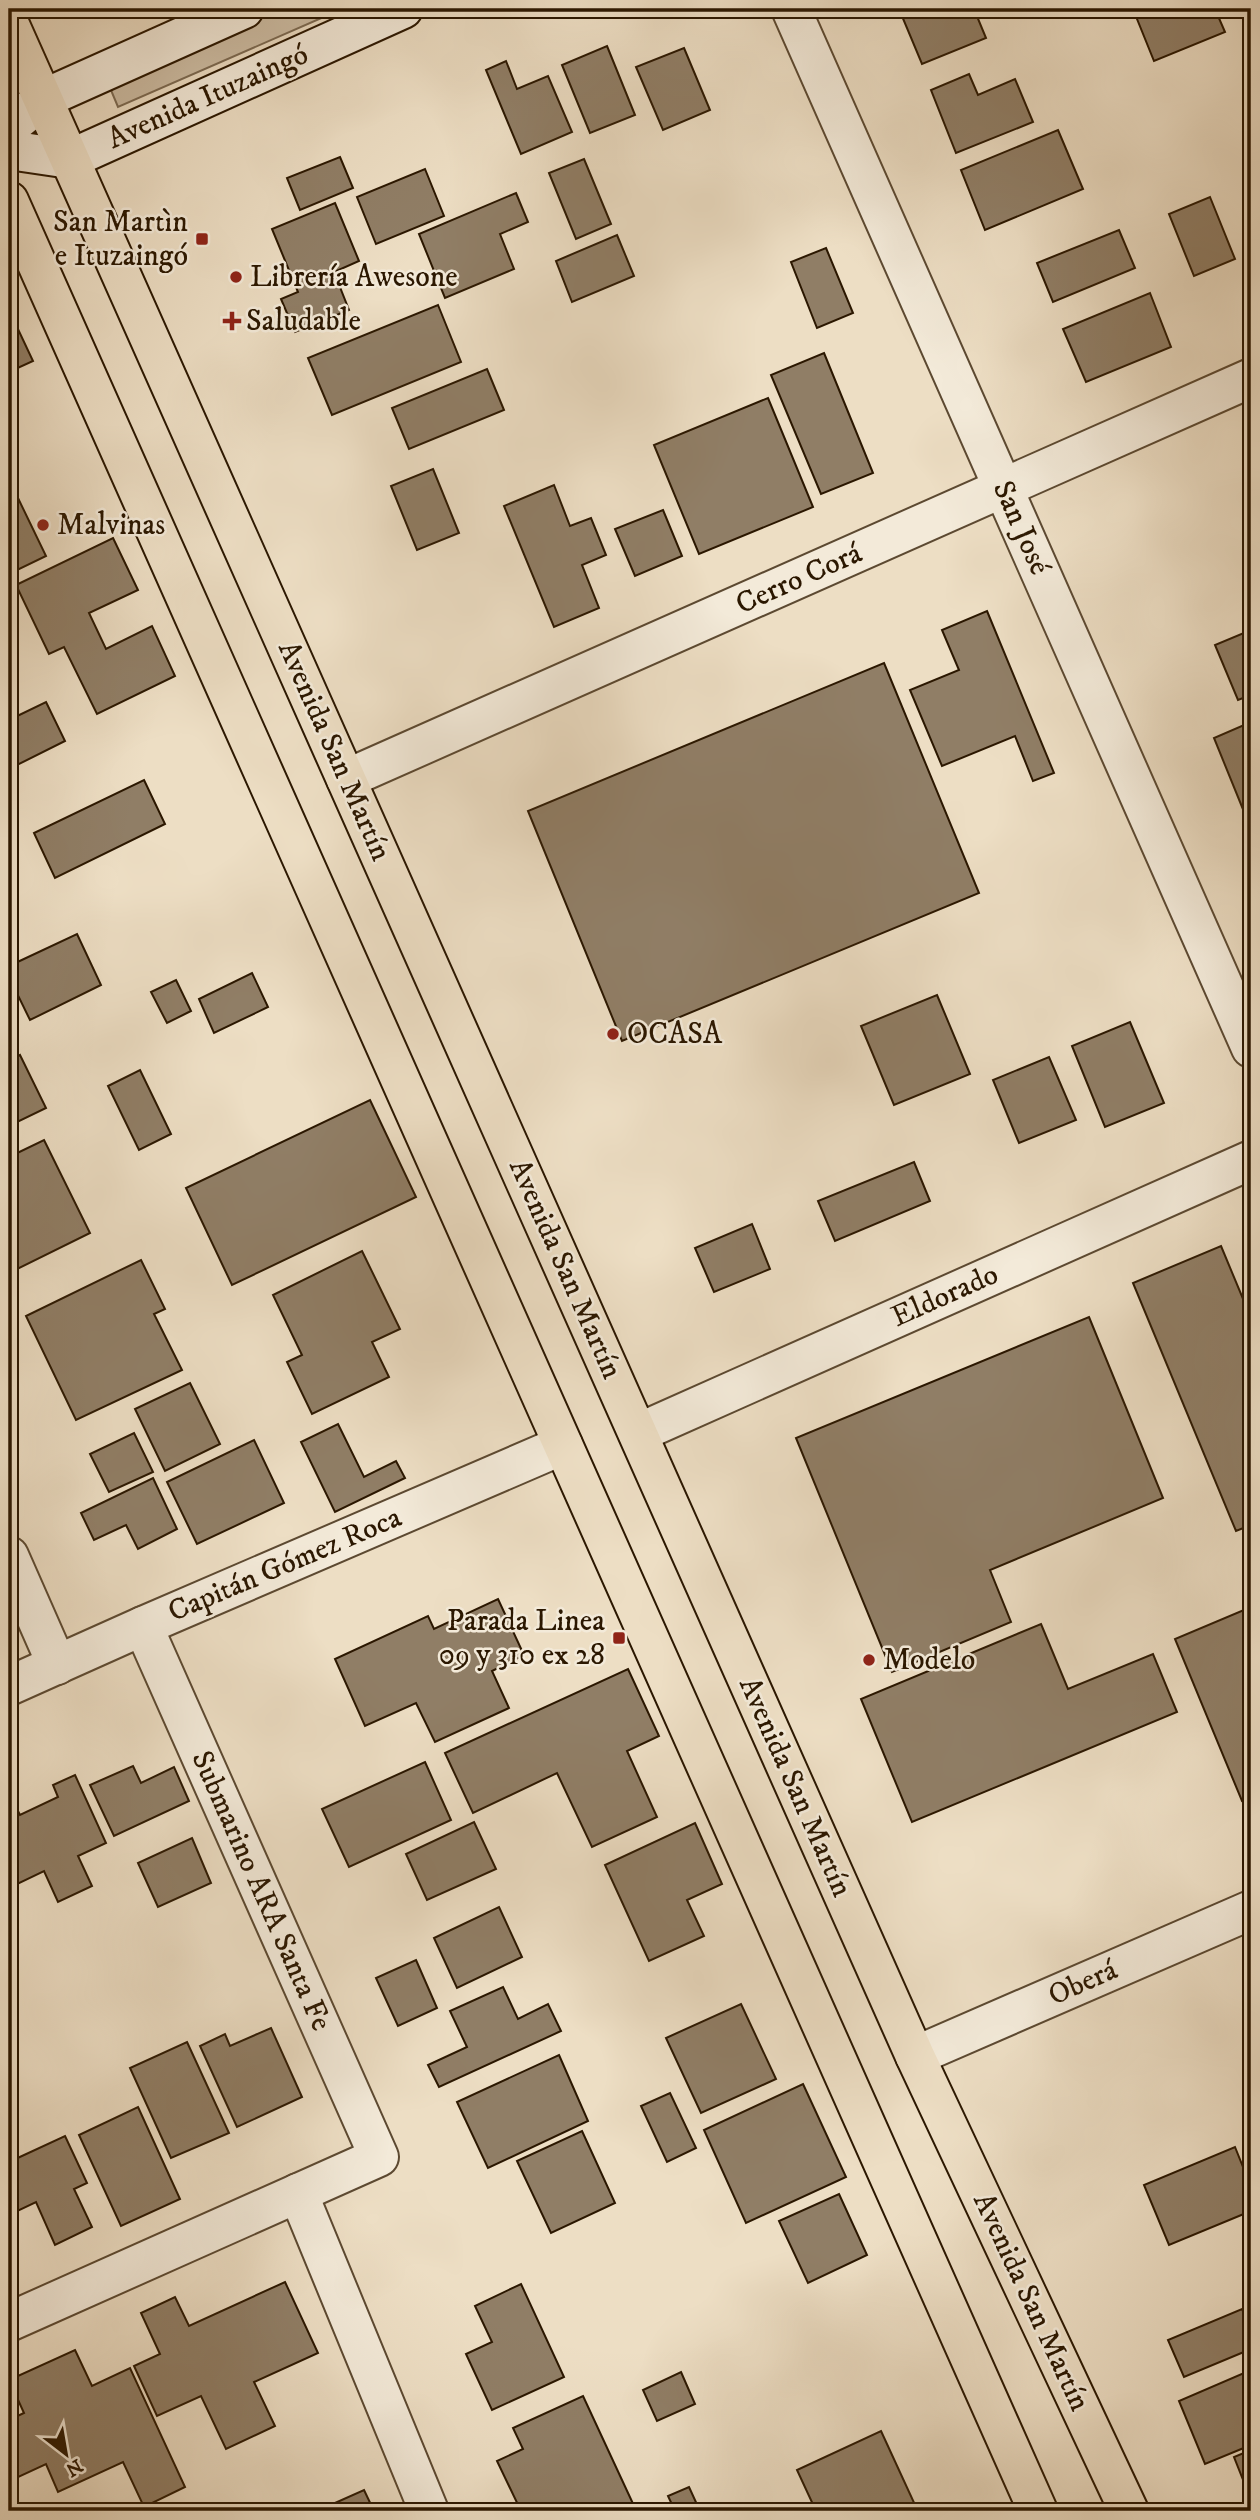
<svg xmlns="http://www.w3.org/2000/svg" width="1260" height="2520" font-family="'IM FELL DW Pica',serif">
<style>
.green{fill:#ccbca3;stroke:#7c6a52;stroke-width:2}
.building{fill:#907e66;stroke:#2b1700;stroke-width:2}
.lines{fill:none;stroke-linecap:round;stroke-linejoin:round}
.street-casing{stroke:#5c4931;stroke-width:42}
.secondary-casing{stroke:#2b1700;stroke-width:42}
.primary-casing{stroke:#2b1700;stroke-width:42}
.street{stroke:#f3ead9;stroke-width:38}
.secondary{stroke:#f3ead9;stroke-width:38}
.primary{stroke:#eddec4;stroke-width:38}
.poi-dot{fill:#8f2418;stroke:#f3ead9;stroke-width:2.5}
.labels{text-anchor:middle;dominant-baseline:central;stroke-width:5;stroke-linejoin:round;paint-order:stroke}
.street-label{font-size:30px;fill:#2b1700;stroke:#f3ead9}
.poi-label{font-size:30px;fill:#2b1700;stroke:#f3ead9;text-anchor:start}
</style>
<rect width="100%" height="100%" fill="#eddec4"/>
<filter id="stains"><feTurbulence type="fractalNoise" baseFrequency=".00286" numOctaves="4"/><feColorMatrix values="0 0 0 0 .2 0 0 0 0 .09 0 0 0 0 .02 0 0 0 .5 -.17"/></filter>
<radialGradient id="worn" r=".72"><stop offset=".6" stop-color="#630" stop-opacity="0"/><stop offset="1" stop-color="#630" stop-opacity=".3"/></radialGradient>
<polygon class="green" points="277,9 342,9 118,107 108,83"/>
<g class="building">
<polygon points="899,9 974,9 986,38 922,64"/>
<polygon points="1133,9 1215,9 1225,32 1154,61"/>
<polygon points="607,46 635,115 590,133 562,65"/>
<polygon points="684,48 710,110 663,130 636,67"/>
<polygon points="506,61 517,89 548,76 572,132 521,154 486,70"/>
<polygon points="969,74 978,95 1015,79 1033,122 956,153 931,90"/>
<polygon points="1058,130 1083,189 985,230 961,170"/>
<polygon points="340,157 353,188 300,210 287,178"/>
<polygon points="584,159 611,224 576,239 549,173"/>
<polygon points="425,169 444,216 376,244 357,197"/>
<polygon points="516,193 528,222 500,234 514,269 445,298 419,234"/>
<polygon points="1210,197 1235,259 1194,276 1169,214"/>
<polygon points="335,203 359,261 334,272 349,310 295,332 281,299 298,292 272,229"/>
<polygon points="1119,230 1135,268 1053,302 1037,263"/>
<polygon points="617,235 634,276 572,302 556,261"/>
<polygon points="826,248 853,313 817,328 791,262"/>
<polygon points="1150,293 1171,347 1086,382 1063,329"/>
<polygon points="438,305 461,362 332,415 308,358"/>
<polygon points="9,310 33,361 9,372"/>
<polygon points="824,353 873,473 821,494 771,375"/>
<polygon points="487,369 504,410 409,449 392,408"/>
<polygon points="768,398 813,507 699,554 654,445"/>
<polygon points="433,469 459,533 417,550 391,486"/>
<polygon points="554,485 570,526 591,518 606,555 582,565 599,608 554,627 504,506"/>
<polygon points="17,496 46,556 9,574 9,500"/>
<polygon points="663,510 682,556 635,576 615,529"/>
<polygon points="113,538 138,590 89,613 106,649 152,626 175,676 97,714 64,647 49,654 16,585"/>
<polygon points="987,611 1054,773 1033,781 1015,736 942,766 910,690 959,670 942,630"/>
<polygon points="1251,630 1251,695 1238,700 1215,645"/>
<polygon points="884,663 979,893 622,1041 528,811"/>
<polygon points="46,702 65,741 9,769 9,720"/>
<polygon points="1251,722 1251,829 1214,738"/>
<polygon points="144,780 165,824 55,878 34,833"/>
<polygon points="77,934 101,985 30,1020 9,977 9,966"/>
<polygon points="252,973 268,1007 214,1033 199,999"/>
<polygon points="176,980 191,1011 167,1023 151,992"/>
<polygon points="937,995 970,1074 894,1105 861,1026"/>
<polygon points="1130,1022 1164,1103 1105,1127 1072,1046"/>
<polygon points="20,1055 46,1108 9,1126 9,1061"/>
<polygon points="1049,1057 1076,1120 1019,1143 993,1080"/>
<polygon points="140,1070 171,1134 139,1150 108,1086"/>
<polygon points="370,1100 416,1197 232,1285 186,1188"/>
<polygon points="44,1140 90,1233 9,1273 9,1157"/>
<polygon points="914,1162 930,1201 835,1241 818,1201"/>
<polygon points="752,1224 770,1269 714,1292 695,1248"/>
<polygon points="1221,1246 1251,1318 1251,1525 1236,1531 1133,1283"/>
<polygon points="362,1251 400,1329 372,1342 389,1377 312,1414 287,1362 302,1355 273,1295"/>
<polygon points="141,1260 165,1309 154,1314 182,1370 76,1420 26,1316"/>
<polygon points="1089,1317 1163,1498 990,1570 1011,1622 892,1672 796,1438"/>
<polygon points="190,1383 220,1444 165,1471 135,1409"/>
<polygon points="338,1424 364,1477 396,1461 405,1478 335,1512 301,1442"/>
<polygon points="134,1433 153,1472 109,1492 90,1454"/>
<polygon points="254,1440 284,1503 197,1544 167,1482"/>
<polygon points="153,1478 177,1529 138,1549 126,1525 94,1540 81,1513"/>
<polygon points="498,1599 524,1655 492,1671 509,1708 435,1742 416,1703 365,1726 335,1659 428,1616 434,1629"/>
<polygon points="1251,1607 1251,1797 1242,1801 1175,1639"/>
<polygon points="1041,1624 1068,1689 1153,1654 1177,1712 912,1822 861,1699"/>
<polygon points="628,1669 659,1736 627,1751 657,1817 592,1847 557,1773 473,1813 445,1753"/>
<polygon points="425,1762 451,1820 349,1867 322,1809"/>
<polygon points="133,1766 141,1783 174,1767 189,1801 114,1836 90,1785"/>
<polygon points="75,1775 106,1843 78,1856 92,1886 58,1902 44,1871 9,1888 9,1793 20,1815 58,1797 53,1785"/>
<polygon points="474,1822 496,1869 427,1900 406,1854"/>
<polygon points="695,1823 722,1884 687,1900 704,1936 649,1961 605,1865"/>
<polygon points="192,1838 211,1883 158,1907 138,1863"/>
<polygon points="499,1907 522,1957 457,1988 434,1938"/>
<polygon points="416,1960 437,2008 398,2026 376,1978"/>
<polygon points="503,1987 518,2019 548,2004 561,2031 439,2087 428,2065 467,2047 450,2011"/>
<polygon points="741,2004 776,2079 701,2113 666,2038"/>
<polygon points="271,2028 302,2097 237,2127 200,2046 225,2034 230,2046"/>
<polygon points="187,2042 229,2133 171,2158 130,2068"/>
<polygon points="559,2055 588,2121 488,2168 457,2102"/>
<polygon points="803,2084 846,2177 746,2223 704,2130"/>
<polygon points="670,2093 696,2148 667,2162 641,2106"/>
<polygon points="138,2107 180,2199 121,2226 79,2135"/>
<polygon points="582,2131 615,2203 551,2233 517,2161"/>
<polygon points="65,2136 87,2183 74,2189 92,2227 55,2245 36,2202 9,2215 9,2162"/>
<polygon points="1235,2147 1251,2187 1251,2211 1169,2245 1144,2185"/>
<polygon points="839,2194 867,2255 808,2283 779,2221"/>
<polygon points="285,2282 318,2353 254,2382 275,2426 226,2449 201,2396 157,2416 134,2366 160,2354 141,2313 175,2297 189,2326"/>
<polygon points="521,2284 564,2377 492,2410 466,2354 492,2342 475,2306"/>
<polygon points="1242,2309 1251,2332 1251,2349 1184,2377 1168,2340"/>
<polygon points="75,2350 92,2386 130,2368 185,2487 144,2507 123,2462 58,2492 46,2464 14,2479 9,2467 9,2420 24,2413 9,2380"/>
<polygon points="1251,2370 1251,2445 1205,2464 1179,2401"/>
<polygon points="681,2372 695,2404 657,2421 643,2390"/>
<polygon points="583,2396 635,2508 627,2511 521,2511 497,2461 523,2449 513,2428"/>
<polygon points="881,2431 916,2507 908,2511 816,2511 797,2470"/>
<polygon points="1251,2450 1251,2500 1234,2457"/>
<polygon points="689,2487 700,2511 675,2511 668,2496"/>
<polygon points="364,2490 374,2511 317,2511"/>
</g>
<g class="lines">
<defs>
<g id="street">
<polyline points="791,9 1251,1048"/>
<polyline points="346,779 1251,378"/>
<polyline points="638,1433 1251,1160"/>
<polyline points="9,1556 57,1665"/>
<polyline points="9,1686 143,1626 563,1445"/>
<polyline points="915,2056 1251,1910"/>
<polyline points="298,2193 429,2511"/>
<polyline points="9,2322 379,2157 143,1626"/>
</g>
<g id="secondary">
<polyline points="9,127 43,99 244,9"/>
<polyline points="9,150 70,159 403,9"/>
</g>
<g id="primary">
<polyline points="9,23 915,2056 1129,2511"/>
<polyline points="9,201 1038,2511"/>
</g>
</defs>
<use href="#street" class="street-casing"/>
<use href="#secondary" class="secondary-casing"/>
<use href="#primary" class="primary-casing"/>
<use href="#street" class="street"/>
<use href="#secondary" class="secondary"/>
<use href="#primary" class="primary"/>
</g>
<g class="poi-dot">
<rect x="195" y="232" width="14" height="14" rx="3.5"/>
<circle cx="236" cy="277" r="7"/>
<path d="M228.5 310.5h7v7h7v7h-7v7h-7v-7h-7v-7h7z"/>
<circle cx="43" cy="525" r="7"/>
<circle cx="613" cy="1034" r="7"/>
<rect x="612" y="1631" width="14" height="14" rx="3.5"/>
<circle cx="869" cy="1660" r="7"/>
</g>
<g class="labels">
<g class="street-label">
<text transform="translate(208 97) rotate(-24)">Avenida Ituzaingó</text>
<text transform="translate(1021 528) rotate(66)">San José</text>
<text transform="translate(799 579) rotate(-24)">Cerro Corá</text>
<text transform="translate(334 751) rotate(66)">Avenida San Martín</text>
<text transform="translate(565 1269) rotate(66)">Avenida San Martín</text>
<text transform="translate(945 1296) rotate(-24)">Eldorado</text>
<text transform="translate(285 1565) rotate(-23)">Capitán Gómez Roca</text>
<text transform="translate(795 1787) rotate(66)">Avenida San Martín</text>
<text transform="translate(261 1891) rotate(66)">Submarino ARA Santa Fe</text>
<text transform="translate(1083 1983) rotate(-24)">Oberá</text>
<text transform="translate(1031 2302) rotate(65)">Avenida San Martín</text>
</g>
<g class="poi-label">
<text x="188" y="222" text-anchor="end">San Martìn<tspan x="188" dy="34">e Ituzaingó</tspan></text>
<text x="250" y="277">Librería Awesone</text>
<text x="246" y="321">Saludable</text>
<text x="57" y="525">Malvinas</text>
<text x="627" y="1034">OCASA</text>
<text x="605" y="1621" text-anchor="end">Parada Linea<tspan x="605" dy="34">09 y 310 ex 28</tspan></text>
<text x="883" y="1660">Modelo</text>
</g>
</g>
<rect width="1260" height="2520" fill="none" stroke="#eddec4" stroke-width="35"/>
<rect x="10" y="10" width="1239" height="2499" fill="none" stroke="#2b1700" stroke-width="3.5"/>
<rect x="18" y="18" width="1225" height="2485" fill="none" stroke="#2b1700" stroke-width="2"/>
<g transform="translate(66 2454) rotate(149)" stroke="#f3ead9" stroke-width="5" paint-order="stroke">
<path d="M0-5L12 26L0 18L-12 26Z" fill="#2b1700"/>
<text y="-10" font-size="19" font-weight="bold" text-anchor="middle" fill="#2b1700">N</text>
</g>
<rect width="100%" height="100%" filter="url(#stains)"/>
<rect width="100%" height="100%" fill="url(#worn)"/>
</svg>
